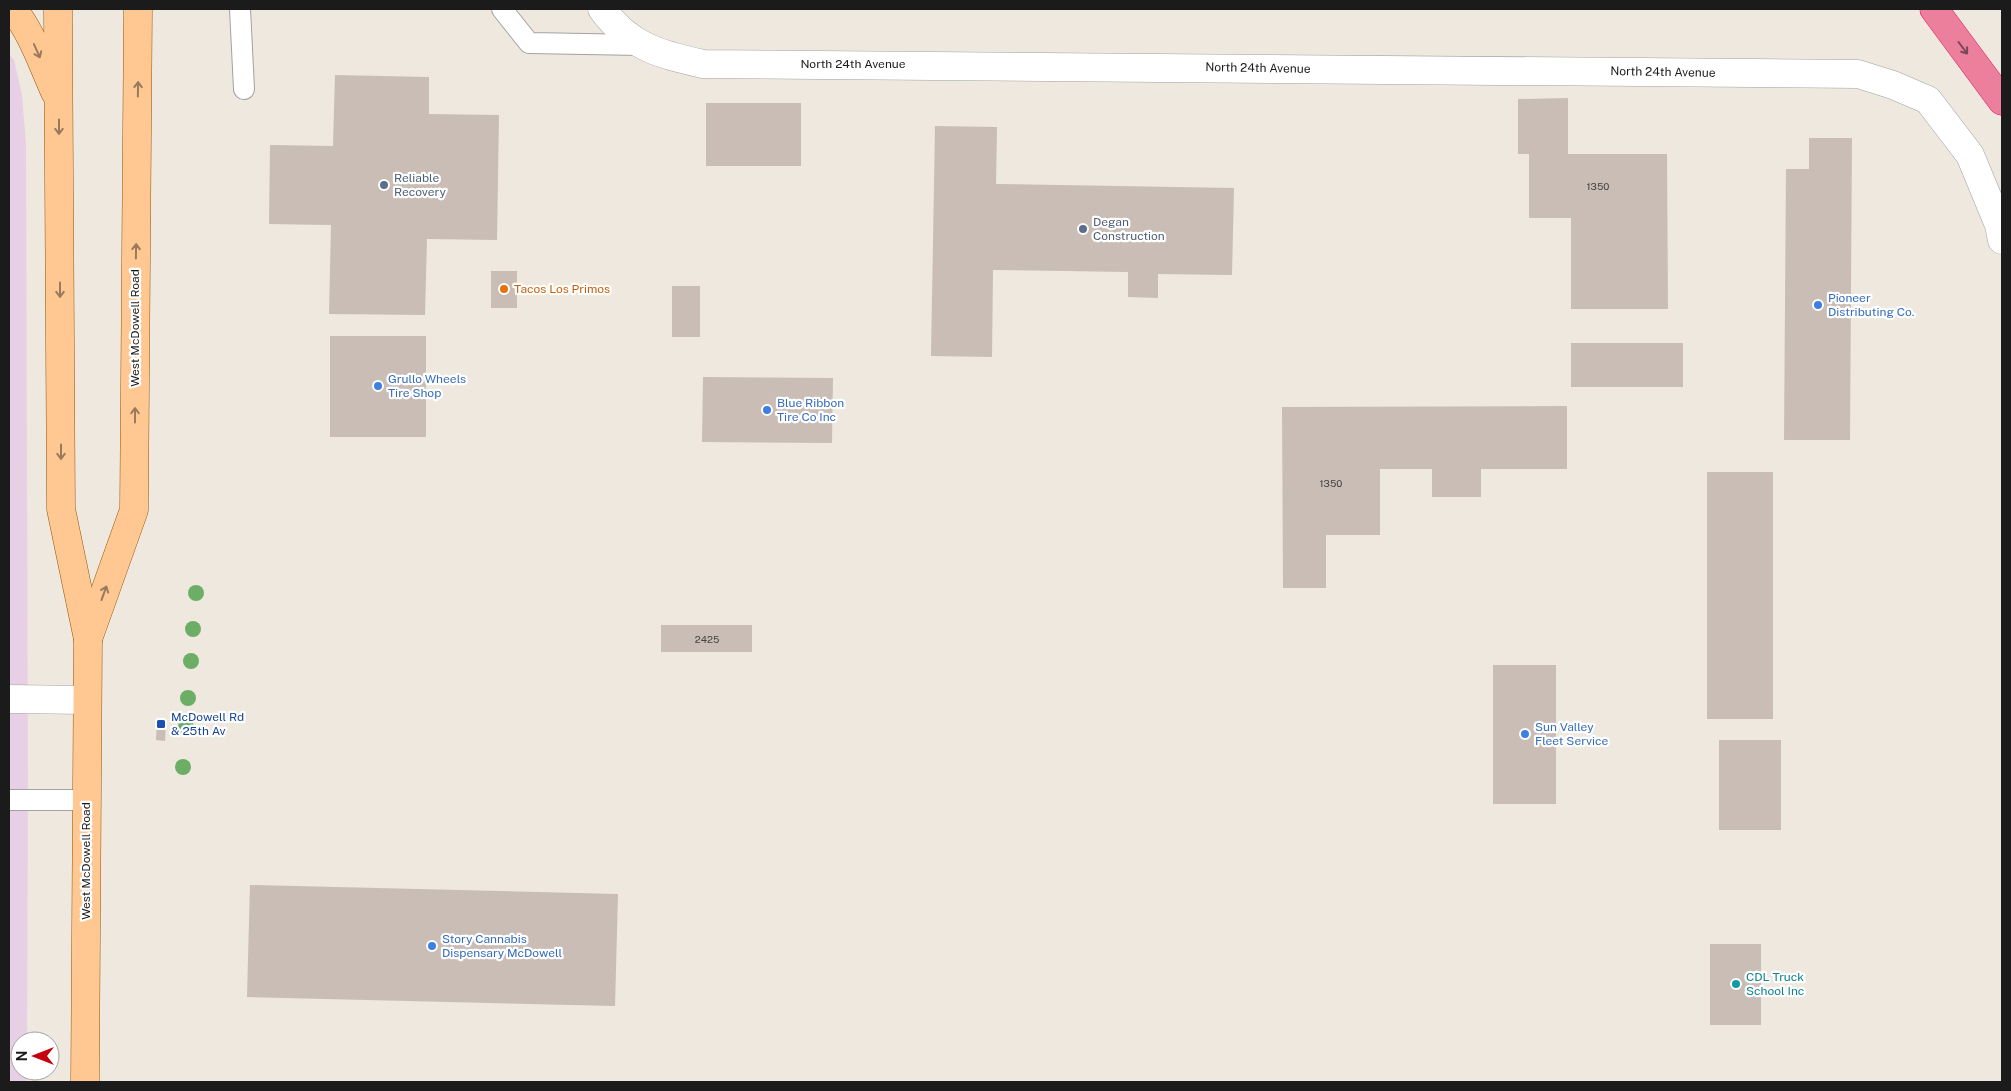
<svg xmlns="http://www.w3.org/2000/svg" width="2011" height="1091" font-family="'Public Sans',sans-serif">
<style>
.industrial{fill:#e7d0e5}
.building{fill:#c9bdb5}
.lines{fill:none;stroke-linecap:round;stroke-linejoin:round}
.service-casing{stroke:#a2a2a2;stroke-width:22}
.minor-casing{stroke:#a2a2a2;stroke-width:29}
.primary-casing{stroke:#925700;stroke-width:29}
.motorway-casing{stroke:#e2166b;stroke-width:29}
.service{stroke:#fff;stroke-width:20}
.minor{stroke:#fff;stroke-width:28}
.primary{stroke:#ffc893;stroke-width:28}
.motorway{stroke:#ec7f9c;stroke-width:28}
.tree{fill:#6dae67}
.oneway{stroke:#794855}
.oneway2{stroke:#987a5d}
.service-dot{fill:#5c6f8a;stroke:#fff;stroke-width:2}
.food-dot{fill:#e8710a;stroke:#fff;stroke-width:2}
.shop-dot{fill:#3f7fe0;stroke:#fff;stroke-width:2}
.transit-dot{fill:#1a4fb4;stroke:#fff;stroke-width:2}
.culture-dot{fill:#0f9aa8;stroke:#fff;stroke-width:2}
.labels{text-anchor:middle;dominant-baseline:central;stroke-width:4.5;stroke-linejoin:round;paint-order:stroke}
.number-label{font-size:10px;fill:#464442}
.street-label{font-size:12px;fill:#1b1b1b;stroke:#fff}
.service-label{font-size:12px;fill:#4e5e75;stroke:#fff;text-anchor:start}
.food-label{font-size:12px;fill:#c56008;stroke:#fff;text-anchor:start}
.shop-label{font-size:12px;fill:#366cbe;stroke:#fff;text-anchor:start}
.transit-label{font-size:12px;fill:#164399;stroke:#fff;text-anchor:start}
.culture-label{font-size:12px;fill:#0d838f;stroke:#fff;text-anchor:start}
</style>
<rect width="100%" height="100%" fill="#eee8df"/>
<polygon class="industrial" points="9,54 14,60 22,95 26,144 28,795 27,1041 20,1041 20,1071 27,1071 27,1082 9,1082"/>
<g class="building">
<polygon points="335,75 429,77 429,114 499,115 497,240 427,239 425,315 329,314 331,225 269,224 270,145 333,146"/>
<polygon points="1568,98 1568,154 1667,154 1668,309 1571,309 1571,218 1529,218 1529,154 1518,154 1518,99"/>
<rect x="706" y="103" width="95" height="63"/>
<polygon points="935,126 997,127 996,184 1234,188 1232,275 1158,274 1158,298 1128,297 1128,272 993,270 992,357 931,356"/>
<polygon points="1809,138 1852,138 1850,440 1784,440 1786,169 1809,169"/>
<rect x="491" y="271" width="26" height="37"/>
<rect x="672" y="286" width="28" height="51"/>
<rect x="330" y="336" width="96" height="101"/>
<rect x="1571" y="343" width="112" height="44"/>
<polygon points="703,377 833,378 832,443 702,442"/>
<polygon points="1567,406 1567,469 1481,469 1481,497 1432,497 1432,469 1380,469 1380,535 1326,535 1326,588 1283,588 1282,407"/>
<rect x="1707" y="472" width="66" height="247"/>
<rect x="661" y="625" width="91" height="27"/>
<rect x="1493" y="665" width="63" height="139"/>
<polygon points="157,721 166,721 165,741 156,740"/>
<rect x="1719" y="740" width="62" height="90"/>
<polygon points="250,885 618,894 615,1006 247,997"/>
<rect x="1710" y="944" width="51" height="81"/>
</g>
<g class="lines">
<defs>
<g id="service">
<polyline points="240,9 244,89"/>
<polyline points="502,9 529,43 641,45"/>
<polyline points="9,800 86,800"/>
</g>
<g id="minor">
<path d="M602,9C630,47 659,54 703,64L1858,74L1893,85L1928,100L1970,155L1999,225L2002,240"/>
<polyline points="9,699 87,700"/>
</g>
<g id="primary">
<path d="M13,9C32,33 42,63 55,92"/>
<polyline points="58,9 61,509 88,639 85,1082"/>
<polyline points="88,639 134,510 138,9"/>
</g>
<polyline id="motorway" points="1934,9 2002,101"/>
</defs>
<use href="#service" class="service-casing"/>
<use href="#minor" class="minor-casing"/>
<use href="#primary" class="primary-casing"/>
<use href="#motorway" class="motorway-casing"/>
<use href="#service" class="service"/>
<use href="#minor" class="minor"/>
<use href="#primary" class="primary"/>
<use href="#motorway" class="motorway"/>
</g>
<g class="tree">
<circle cx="196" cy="593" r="8"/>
<circle cx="193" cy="629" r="8"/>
<circle cx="191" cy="661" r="8"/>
<circle cx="188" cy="698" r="8"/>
<circle cx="186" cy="727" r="8"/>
<circle cx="183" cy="767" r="8"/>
</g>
<defs><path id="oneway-shaft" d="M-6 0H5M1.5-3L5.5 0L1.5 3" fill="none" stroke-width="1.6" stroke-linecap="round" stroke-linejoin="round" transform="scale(1.25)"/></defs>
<use class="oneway" href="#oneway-shaft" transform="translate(1963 48) rotate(53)"/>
<g class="oneway2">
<use href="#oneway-shaft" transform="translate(37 51) rotate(66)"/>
<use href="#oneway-shaft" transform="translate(138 89) rotate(-89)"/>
<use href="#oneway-shaft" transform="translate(59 127) rotate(90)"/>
<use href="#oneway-shaft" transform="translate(136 251) rotate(-89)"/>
<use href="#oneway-shaft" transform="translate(60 290) rotate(90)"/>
<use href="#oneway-shaft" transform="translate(135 415) rotate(-90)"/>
<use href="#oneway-shaft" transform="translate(61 452) rotate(90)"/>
<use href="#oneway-shaft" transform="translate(104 593) rotate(-70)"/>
</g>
<g class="service-dot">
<circle cx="384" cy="185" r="5"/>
<circle cx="1083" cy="229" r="5"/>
</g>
<circle class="food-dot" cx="504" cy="289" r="5"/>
<g class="shop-dot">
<circle cx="1818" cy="305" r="5"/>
<circle cx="378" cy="386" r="5"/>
<circle cx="767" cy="410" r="5"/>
<circle cx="1525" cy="734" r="5"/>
<circle cx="432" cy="946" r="5"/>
</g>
<rect class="transit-dot" x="156" y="719" width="10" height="10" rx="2.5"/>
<circle class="culture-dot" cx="1736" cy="984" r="5"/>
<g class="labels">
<g class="number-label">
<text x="1598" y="186">1350</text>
<text x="1331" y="483">1350</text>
<text x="707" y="639">2425</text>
</g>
<g class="street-label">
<text x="853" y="64">North 24th Avenue</text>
<text transform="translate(1258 68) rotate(1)">North 24th Avenue</text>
<text transform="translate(1663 72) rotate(1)">North 24th Avenue</text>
<text transform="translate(135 328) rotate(-90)">West McDowell Road</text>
<text transform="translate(86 861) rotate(-90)">West McDowell Road</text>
</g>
<g class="service-label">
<text x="394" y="178">Reliable<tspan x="394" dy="14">Recovery</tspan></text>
<text x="1093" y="222">Degan<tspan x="1093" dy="14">Construction</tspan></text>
</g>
<g class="food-label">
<text x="514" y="289">Tacos Los Primos</text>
</g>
<g class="shop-label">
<text x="1828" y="298">Pioneer<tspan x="1828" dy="14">Distributing Co.</tspan></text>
<text x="388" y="379">Grullo Wheels<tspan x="388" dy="14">Tire Shop</tspan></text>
<text x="777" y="403">Blue Ribbon<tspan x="777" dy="14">Tire Co Inc</tspan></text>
<text x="1535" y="727">Sun Valley<tspan x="1535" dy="14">Fleet Service</tspan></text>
<text x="442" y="939">Story Cannabis<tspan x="442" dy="14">Dispensary McDowell</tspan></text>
</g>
<g class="transit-label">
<text x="171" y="717">McDowell Rd<tspan x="171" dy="14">&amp; 25th Av</tspan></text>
</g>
<g class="culture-label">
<text x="1746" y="977">CDL Truck<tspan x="1746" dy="14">School Inc</tspan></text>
</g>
</g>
<rect width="2011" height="1091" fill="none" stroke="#1b1b1b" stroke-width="20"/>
<g transform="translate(35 1056) rotate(270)"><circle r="24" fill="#ffffff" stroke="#a4a4a4"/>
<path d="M0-4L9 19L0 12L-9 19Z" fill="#c6000f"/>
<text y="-8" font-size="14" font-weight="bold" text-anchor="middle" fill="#1b1b1b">N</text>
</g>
</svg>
